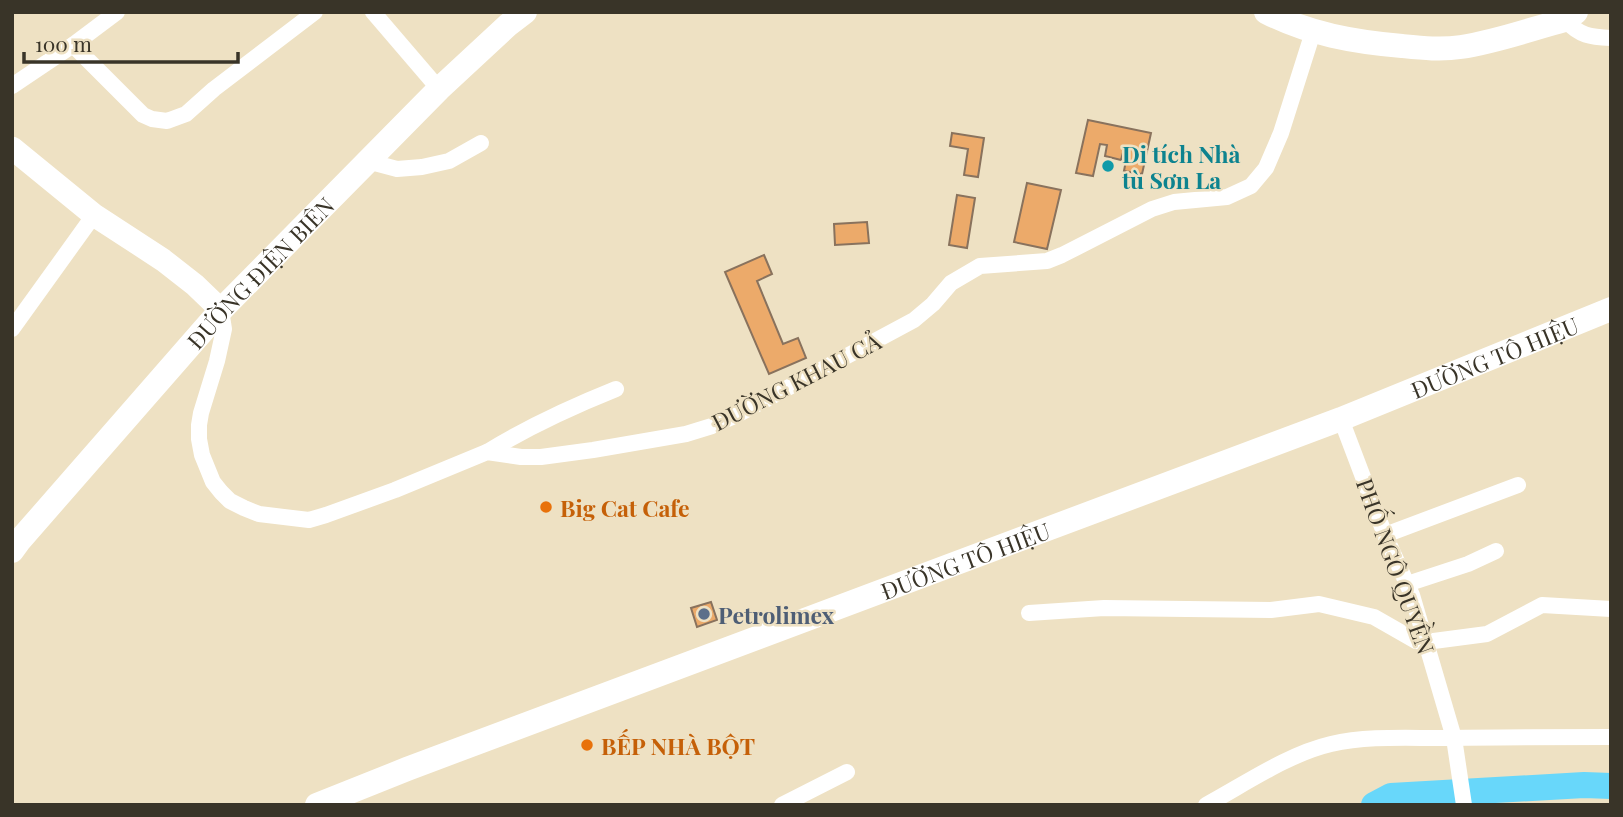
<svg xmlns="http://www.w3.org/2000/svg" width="1623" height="817" font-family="'Playfair Display',serif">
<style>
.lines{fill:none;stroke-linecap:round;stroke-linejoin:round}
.river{stroke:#68d7fa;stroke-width:26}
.building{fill:#ecaa6a;stroke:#89725d;stroke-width:2}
.street{stroke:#fff;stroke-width:16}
.secondary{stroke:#fff;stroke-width:23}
.primary{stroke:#fff;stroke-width:24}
.culture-dot{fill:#0f9aa8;stroke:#eee1c3;stroke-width:2.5}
.food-dot{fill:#e8710a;stroke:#eee1c3;stroke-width:2.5}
.service-dot{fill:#5c6f8a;stroke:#eee1c3;stroke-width:2.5}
.labels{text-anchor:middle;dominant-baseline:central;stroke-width:5;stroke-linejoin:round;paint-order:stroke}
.culture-label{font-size:23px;font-weight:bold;fill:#0d838f;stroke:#eee1c3;text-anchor:start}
.street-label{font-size:23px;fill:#393428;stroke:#eee1c3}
.food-label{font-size:23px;font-weight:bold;fill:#c56008;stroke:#eee1c3;text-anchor:start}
.service-label{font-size:23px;font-weight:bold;fill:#4e5e75;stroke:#eee1c3;text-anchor:start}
</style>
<rect width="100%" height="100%" fill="#eee1c3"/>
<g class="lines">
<polyline class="river" points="1374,805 1391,796 1584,785 1611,786"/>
</g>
<g class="building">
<polygon points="1088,120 1151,133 1142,174 1124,171 1128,150 1124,149 1121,160 1105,156 1107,145 1100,144 1093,176 1076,173"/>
<polygon points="952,133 984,138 978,177 964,175 968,149 950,146"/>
<polygon points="1027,183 1061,190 1047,249 1014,242"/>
<polygon points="957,195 975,198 967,248 949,245"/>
<polygon points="867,222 869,243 835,245 834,224"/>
<polygon points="764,255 772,274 757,281 783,344 798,338 806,358 769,374 725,272"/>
<polygon points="711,602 717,620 697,627 691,608"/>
</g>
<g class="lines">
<g class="street">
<polyline points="373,12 439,89"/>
<path d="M1565,20C1580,36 1590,37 1611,38"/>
<polyline points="73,45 143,115 152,119 167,121 186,114 214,89 315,12"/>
<polyline points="12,86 73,45 117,12"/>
<polyline points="367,161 397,169 422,167 449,161 481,143"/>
<polyline points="221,310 224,329 217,361 201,413 199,425 199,439 202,455 213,482 221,492 230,501 244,508 259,514 309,520 326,515 395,490 487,452 521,457 541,457 593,450 686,434 712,426 737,415 914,320 933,304 951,283 980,266 1047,261 1062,255 1152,209 1174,202 1227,197 1251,186 1266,168 1281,133 1313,32"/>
<polyline points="12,329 94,215"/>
<polyline points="1341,419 1385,535 1412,595 1454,738 1464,805"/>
<path d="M487,452C528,427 571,407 616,389"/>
<polyline points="1385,535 1518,485"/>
<polyline points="1407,584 1468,564 1496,551"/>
<polyline points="1029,613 1104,608 1271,610 1319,604 1374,617 1416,641 1426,642 1487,634 1542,605 1611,609"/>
<polyline points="782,805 847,772"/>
<path d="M1206,805C1245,784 1288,754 1331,744C1366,736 1403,738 1439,738C1496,737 1553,737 1611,737"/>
</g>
<polyline class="secondary" points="12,148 94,215 163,260 195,285 221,310"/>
<g class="primary">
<path d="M1266,12C1308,34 1355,42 1402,46C1422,48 1441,50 1461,47C1496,42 1531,29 1565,20L1576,12"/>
<path id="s1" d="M12,551L20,540L221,310L439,89L508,25L525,12"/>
<path id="s2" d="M317,805L407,769L1341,419L1611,309"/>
</g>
</g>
<circle class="culture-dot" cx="1108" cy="166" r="7"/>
<g class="food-dot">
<circle cx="546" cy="507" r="7"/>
<circle cx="587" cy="745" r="7"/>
</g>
<circle class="service-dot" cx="704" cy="614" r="7"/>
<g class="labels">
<g class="culture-label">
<text x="1122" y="153">Di tích Nhà<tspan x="1122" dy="26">tù Sơn La</tspan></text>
</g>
<g class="street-label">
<text stroke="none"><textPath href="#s1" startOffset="373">ĐƯỜNG ĐIỆN BIÊN</textPath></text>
<text stroke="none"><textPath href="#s2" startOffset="1260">ĐƯỜNG TÔ HIỆU</textPath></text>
<text transform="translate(796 381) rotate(-27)">ĐƯỜNG KHAU CẢ</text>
<text stroke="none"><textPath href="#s2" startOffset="693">ĐƯỜNG TÔ HIỆU</textPath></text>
<text transform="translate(1396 566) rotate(70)">PHỐ NGÔ QUYỀN</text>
</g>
<g class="food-label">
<text x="560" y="507">Big Cat Cafe</text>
<text x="601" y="745">BẾP NHÀ BỘT</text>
</g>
<g class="service-label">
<text x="718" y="614">Petrolimex</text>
</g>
</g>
<rect width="1623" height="817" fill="none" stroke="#393428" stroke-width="28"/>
<path d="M24 52v10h214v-10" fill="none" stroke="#393428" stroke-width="3.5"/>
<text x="35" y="52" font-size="21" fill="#393428" stroke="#eee1c3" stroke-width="5" paint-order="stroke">100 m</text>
</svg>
